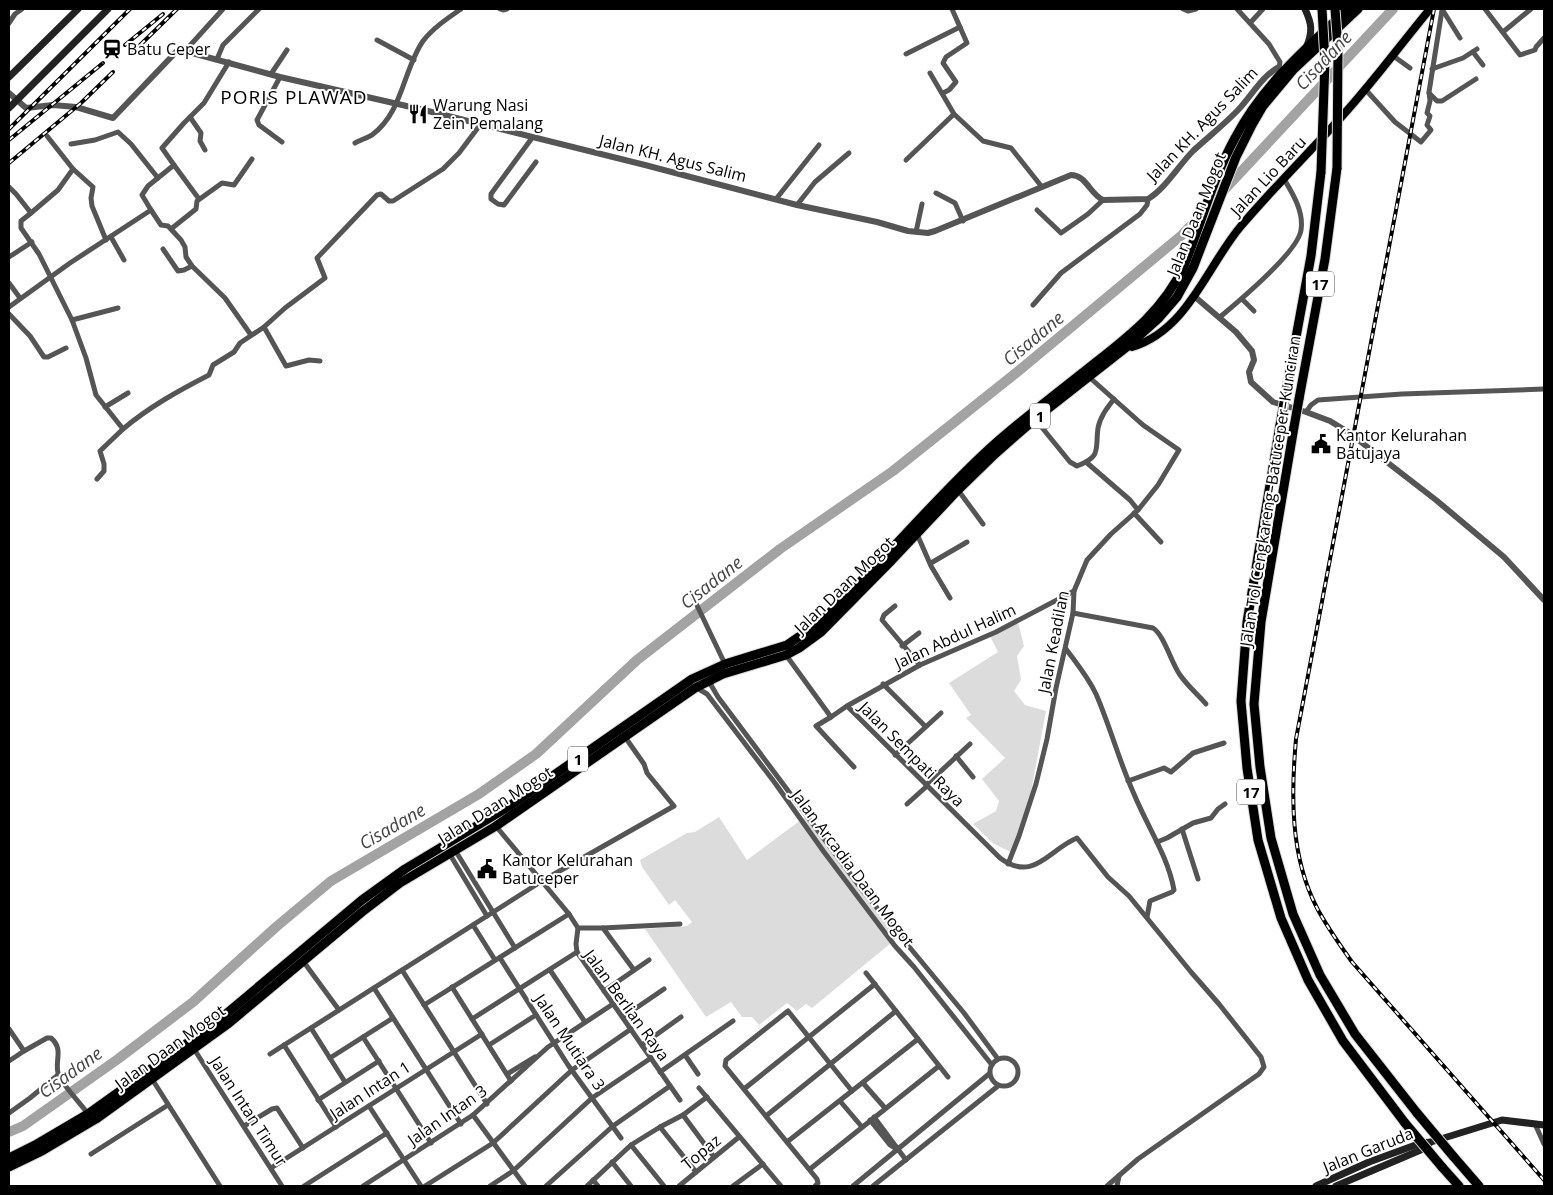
<svg xmlns="http://www.w3.org/2000/svg" width="1553" height="1195" font-family="'Open Sans',sans-serif">
<style>
.green{fill:#dcdcdc}
.lines{fill:none;stroke-linecap:round;stroke-linejoin:round}
.river{stroke:#a3a3a3;stroke-width:10}
.primary-casing{stroke:#dbdbdb;stroke-width:10}
.trunk-casing{stroke:#dbdbdb;stroke-width:11}
.motorway-casing{stroke:#dbdbdb;stroke-width:11}
.minor{stroke:#555;stroke-width:5}
.tertiary{stroke:#555;stroke-width:6}
.secondary{stroke:#222;stroke-width:7}
.primary{stroke:#000;stroke-width:8}
.trunk{stroke:#000;stroke-width:9}
.motorway{stroke:#000;stroke-width:9}
.rail-casing{stroke:#000;stroke-width:4}
.rail{stroke:#fff;stroke-width:2;stroke-dasharray:5.5;stroke-linecap:butt}
.motorway-bridge-casing{stroke:#dbdbdb;stroke-width:11;stroke-linecap:butt}
.motorway-bridge{stroke:#000;stroke-width:9}
.labels{text-anchor:middle;dominant-baseline:central;stroke-width:4;stroke-linejoin:round;paint-order:stroke}
.shield{fill:#fff;stroke:#4c4c4c;stroke-width:1}
.shield-label{font-size:15px;font-weight:bold;fill:#000}
.poi-label{font-size:16px;fill:#000;stroke:#fff;text-anchor:start}
.street-label{font-size:16px;fill:#000;stroke:#fff}
.water-label{font-size:18px;font-style:italic;fill:#444;stroke:#fff}
.quarter-label{font-size:19px;letter-spacing:1px;fill:#000;stroke:#fff}
</style>
<rect width="100%" height="100%" fill="#fff"/>
<g class="green">
<polygon points="1018,622 1024,646 1017,656 1021,680 1014,691 1025,705 1046,711 1025,824 1013,853 994,844 973,824 996,811 999,801 982,779 1005,758 966,718 971,715 949,683 998,652 990,636"/>
<polygon points="809,814 868,893 902,934 812,1008 806,1004 797,1011 787,1003 759,1025 752,1017 742,1017 731,1002 706,1017 645,929 687,926 692,922 675,900 669,905 642,867 640,860 687,833 695,832 719,817 747,860"/>
</g>
<g class="lines">
<polyline class="river" points="9,1132 23,1126 118,1059 193,1002 276,927 331,881 479,794 536,754 637,660 780,549 893,471 1016,373 1182,235 1393,9"/>
<defs>
<path id="primary" d="M1126,344L1132,347C1188,330 1207,266 1241,226C1274,187 1310,152 1344,114C1374,81 1401,44 1430,9"/>
<g id="trunk">
<path d="M9,1158L37,1144L88,1114L214,1024L362,900L405,869L508,807L692,679L725,664L787,645L819,623C878,568 929,504 989,449C1020,421 1053,396 1086,370C1125,339 1162,313 1184,266C1201,224 1213,178 1235,138C1262,86 1306,48 1348,9"/>
<polyline points="9,1167 42,1151 96,1119 229,1023 362,912 400,883 496,826 695,688 723,674 786,655 799,648 821,632 892,560 958,490 995,454 1035,419 1128,346 1158,319 1177,297 1193,268 1236,157 1252,125 1263,106 1293,70 1358,9"/>
</g>
<g id="motorway">
<polyline points="1285,397 1311,256 1321,172"/>
<polyline points="1299,399 1325,259 1337,168"/>
<polyline points="1280,425 1247,622 1241,701 1247,768 1258,840 1281,918 1308,980 1343,1041 1405,1123"/>
<polyline points="1294,427 1261,622 1254,704 1260,767 1271,838 1293,914 1320,975 1355,1034 1417,1113"/>
<polyline points="1453,1156 1479,1186"/>
<polyline points="1442,1167 1459,1186"/>
</g>
</defs>
<use href="#primary" class="primary-casing"/>
<use href="#trunk" class="trunk-casing"/>
<use href="#motorway" class="motorway-casing"/>
<g class="minor">
<polyline points="500,9 503,10 507,9"/>
<polyline points="1183,9 1188,11 1196,9"/>
<polyline points="1237,9 1269,44 1280,62 1279,67"/>
<polyline points="1442,9 1460,38"/>
<polyline points="1485,9 1520,55 1535,50 1536,47 1544,38"/>
<polyline points="9,23 15,14 22,9"/>
<polyline points="1250,23 1263,9"/>
<polyline points="1503,32 1531,9"/>
<polyline points="377,40 414,60"/>
<polyline points="185,51 223,9"/>
<polyline points="1473,52 1483,65"/>
<polyline points="906,54 960,27"/>
<polyline points="1392,55 1410,68"/>
<polyline points="217,59 223,45 259,9"/>
<polyline points="1432,69 1463,58 1477,49"/>
<polyline points="930,73 954,114 983,141 1011,148 1042,187"/>
<polyline points="271,74 287,50"/>
<polyline points="280,77 257,120 259,125 282,142"/>
<polyline points="1365,89 1395,122 1421,142 1431,130 1427,125 1430,116 1427,113 1430,101 1429,92 1442,10"/>
<polyline points="943,93 949,90 956,82 943,63 946,57 967,43 952,9"/>
<polyline points="1429,93 1437,101 1442,101 1476,79"/>
<polyline points="190,117 201,133 200,141 205,150"/>
<polyline points="47,136 73,169 93,187 91,198 92,206 106,240"/>
<polyline points="532,138 491,194 491,199 498,204 504,205 536,162"/>
<path d="M355,143C360,140 367,138 372,135C403,112 403,70 423,41C433,28 448,18 461,9"/>
<polyline points="71,144 95,140 118,132 131,144 158,178"/>
<polyline points="906,160 954,114"/>
<polyline points="174,165 199,199"/>
<polyline points="9,187 16,194 31,213 21,221 21,228 39,254 72,320 86,358 96,395 123,429 100,451 104,464 104,471 97,479"/>
<polyline points="936,193 955,203 963,221"/>
<polyline points="776,199 819,145"/>
<polyline points="797,205 815,182 849,153"/>
<polyline points="151,210 161,225 168,226 181,240 185,247 186,257 192,266 225,298 251,335"/>
<polyline points="1037,210 1061,233 1088,214 1103,200"/>
<polyline points="31,213 58,190 73,169"/>
<polyline points="171,229 196,209 197,201 222,183 234,185 252,159"/>
<polyline points="916,232 922,204"/>
<polyline points="111,237 124,260"/>
<polyline points="163,249 178,271 184,270 192,266"/>
<polyline points="9,257 32,242"/>
<polyline points="9,283 20,298"/>
<polyline points="1242,299 1254,311"/>
<polyline points="1033,305 1061,273 1140,214 1147,205 1148,199"/>
<polyline points="9,307 70,263 151,210 142,195 148,186 174,165 162,148 184,123 204,103 229,62"/>
<polyline points="9,314 30,336 44,357 48,357 66,348"/>
<path d="M1220,317C1238,302 1298,252 1301,230C1304,212 1293,194 1284,179"/>
<polyline points="72,320 118,308"/>
<polyline points="264,327 285,308 325,278 317,258 377,195 381,194 389,201 393,201 443,169 459,153 480,125"/>
<polyline points="105,407 128,393"/>
<polyline points="1306,412 1311,405 1318,400 1402,394 1544,389"/>
<path d="M1035,419L1070,462L1077,466C1102,456 1095,450 1098,428C1100,417 1107,408 1114,399"/>
<path d="M123,429C149,407 178,391 209,375L213,365L234,352L240,343L264,327L286,366L309,360L320,361"/>
<polyline points="1086,462 1130,500 1138,510"/>
<polyline points="958,490 983,524"/>
<polyline points="1134,513 1161,542"/>
<polyline points="917,534 931,566 950,598"/>
<polyline points="931,563 967,542"/>
<polyline points="692,595 725,664"/>
<polyline points="895,606 884,615 882,620 920,665"/>
<path d="M1073,613L1153,628C1164,635 1171,662 1180,675C1187,685 1198,695 1206,704"/>
<polyline points="902,646 919,633"/>
<path d="M1066,649C1077,664 1088,677 1096,694C1110,726 1119,761 1134,794C1147,826 1168,856 1174,890L1172,892L1150,901L1147,917"/>
<path d="M786,655L831,717L847,706L1000,858C1034,883 1048,850 1077,838L1108,877L1129,896L1191,972L1219,1004L1261,1057L1264,1067L1259,1074L1138,1159L1107,1186"/>
<polyline points="712,680 711,685 718,697 863,891 964,1013 998,1059"/>
<polyline points="883,684 925,726"/>
<polyline points="697,688 707,694 775,783 824,852 895,946 914,967 992,1065"/>
<polyline points="847,706 920,665 996,632 1074,591"/>
<polyline points="831,717 816,726 854,767"/>
<polyline points="895,755 941,713"/>
<polyline points="956,756 973,777"/>
<polyline points="1128,781 1164,768 1171,772 1193,753 1224,743"/>
<polyline points="926,785 970,744"/>
<polyline points="907,804 927,786"/>
<polyline points="495,825 569,914 578,928 603,928 680,924"/>
<polyline points="1182,829 1198,879"/>
<polyline points="1157,842 1167,838 1193,823 1211,818 1218,809 1225,804"/>
<polyline points="455,850 515,948"/>
<polyline points="449,853 487,916"/>
<polyline points="1008,864 1019,836 1036,784 1047,739 1056,688 1073,613 1074,591 1087,560 1111,534 1138,510 1158,485 1179,450 1143,425 1089,377"/>
<polyline points="473,925 495,960"/>
<polyline points="578,928 576,944 577,952 680,1100"/>
<polyline points="603,928 634,970"/>
<polyline points="500,958 568,1065 621,1138"/>
<polyline points="303,961 339,1010"/>
<polyline points="402,970 487,1104"/>
<polyline points="550,970 585,1022"/>
<polyline points="866,973 948,1077"/>
<polyline points="452,987 511,1081"/>
<polyline points="374,988 461,1124"/>
<polyline points="604,991 649,960"/>
<polyline points="424,1005 569,914"/>
<polyline points="623,1017 664,989"/>
<polyline points="472,1019 577,952"/>
<polyline points="311,1028 345,1082"/>
<path d="M9,1029L24,1051L47,1038H51C65,1050 53,1063 59,1076C63,1085 81,1104 88,1114"/>
<polyline points="363,1037 431,1143"/>
<polyline points="284,1045 336,1127"/>
<polyline points="489,1045 536,1015"/>
<polyline points="642,1045 681,1017"/>
<polyline points="194,1049 282,1186"/>
<polyline points="270,1054 542,881 674,806 647,773 644,764 625,737"/>
<polyline points="685,1055 698,1074"/>
<circle cx="1004" cy="1072" r="14"/>
<polyline points="330,1058 393,1018"/>
<polyline points="9,1061 24,1051"/>
<polyline points="660,1072 733,1021"/>
<polyline points="507,1074 535,1057"/>
<polyline points="152,1079 220,1186"/>
<polyline points="863,1083 885,1108"/>
<polyline points="699,1088 781,1186"/>
<polyline points="744,1089 875,984"/>
<polyline points="318,1100 379,1061"/>
<polyline points="840,1101 862,1127"/>
<polyline points="369,1106 421,1186"/>
<polyline points="9,1113 30,1098 58,1075"/>
<polyline points="473,1115 525,1186"/>
<polyline points="683,1115 714,1157"/>
<polyline points="766,1116 896,1011"/>
<polyline points="874,1117 906,1160"/>
<polyline points="870,1120 890,1145 898,1150"/>
<polyline points="1535,1124 1544,1144"/>
<polyline points="244,1126 272,1109 277,1108 303,1148"/>
<polyline points="660,1127 696,1172"/>
<polyline points="787,1142 918,1039"/>
<polyline points="631,1145 664,1186"/>
<polyline points="91,1154 168,1105"/>
<polyline points="612,1162 631,1186"/>
<polyline points="271,1168 482,1034"/>
<polyline points="810,1169 939,1066"/>
<polyline points="593,1180 598,1186"/>
<polyline points="304,1186 387,1133"/>
<polyline points="363,1186 473,1115 548,1047 613,1004"/>
<polyline points="425,1186 493,1143 572,1070 631,1029"/>
<polyline points="490,1186 513,1171 592,1098 651,1058"/>
<polyline points="546,1186 613,1126 670,1086"/>
<polyline points="587,1186 631,1145 660,1127 683,1115 707,1097"/>
<polyline points="679,1186 739,1137"/>
<polyline points="733,1186 763,1164"/>
<polyline points="815,1186 818,1183 817,1179 725,1066 726,1060 788,1011 852,1091"/>
<polyline points="853,1186 989,1074"/>
<polyline points="873,1186 998,1086"/>
<polyline points="1117,1186 1119,1176"/>
</g>
<g class="tertiary">
<path d="M9,93L26,108L53,105L76,107L113,118L176,52L181,50L280,77L424,110L645,165L797,205L877,222L908,231L928,233L935,231L1071,175C1086,175 1090,194 1103,200L1148,199C1165,189 1179,165 1193,151C1208,137 1225,124 1239,109C1252,95 1262,76 1279,67L1286,74"/>
<polyline points="1194,296 1236,332 1252,351 1254,360 1249,372 1251,382 1273,402 1306,412 1330,421 1348,432 1436,500 1504,557 1544,600"/>
</g>
<g class="secondary">
<path d="M1305,9C1312,24 1313,32 1306,48"/>
<polyline points="9,77 78,9"/>
<polyline points="9,108 108,9"/>
<polyline points="1316,1186 1369,1162 1421,1143 1431,1142 1502,1120 1544,1125"/>
<polyline points="1336,1186 1423,1149 1429,1144"/>
</g>
<use href="#primary" class="primary"/>
<use href="#trunk" class="trunk"/>
<use href="#motorway" class="motorway"/>
<defs>
<g id="rail">
<path d="M1434,9L1296,739C1291,795 1290,856 1317,908C1327,927 1340,945 1352,962L1544,1180"/>
<polyline points="125,45 163,14"/>
<polyline points="133,52 177,9"/>
<polyline points="9,129 130,9"/>
<polyline points="9,140 103,63"/>
<polyline points="9,163 81,103 113,72"/>
</g>
</defs>
<use href="#rail" class="rail-casing"/>
<use href="#rail" class="rail"/>
<defs>
<g id="motorway-bridge">
<polyline points="1335,9 1338,48 1337,168"/>
<polyline points="1321,172 1325,61 1322,9"/>
<polyline points="1280,425 1285,397"/>
<polyline points="1294,427 1299,399"/>
<polyline points="1417,1113 1453,1156"/>
<polyline points="1405,1123 1442,1167"/>
</g>
</defs>
<use href="#motorway-bridge" class="motorway-bridge-casing"/>
<use href="#motorway-bridge" class="motorway-bridge"/>
</g>
<defs>
<symbol id="station-bare" viewBox="-9 -9 18 18"><path d="M-3-6H3Q5-6 5-4V2Q5 4 3 4L4.5 6H3L1.5 4h-3L-3 6H-4.5L-3 4Q-5 4-5 2V-4Q-5-6-3-6ZM-3.5-4v3h7v-3ZM-3.5 1v1.5H-2V1ZM2 1v1.5H3.5V1Z" fill="#000" stroke="#fff" stroke-width="2.5" paint-order="stroke"/></symbol>
<symbol id="restaurant-bare" viewBox="-9 -9 18 18"><path d="M-5-6h1v4h1v-4h1v4h1v-4h1v5L-1.5 .5V6h-2V.5L-5-1ZM5-6V6H3V1.5H1.5Q1.5-4 5-6Z" fill="#000" stroke="#fff" stroke-width="2.5" paint-order="stroke"/></symbol>
<symbol id="civic-bare" viewBox="-9 -9 18 18"><path d="M-.6-6.5H3V-4.5H.6V-3L4-1V1h2V6H-6V1h2V-1L-.6-3ZM-1.2 2.5V6h2.4V2.5Z" fill="#000" stroke="#fff" stroke-width="2.5" paint-order="stroke"/></symbol>
</defs>
<g fill-rule="evenodd">
<use href="#station-bare" x="98" y="35" width="28" height="28"/>
<use href="#restaurant-bare" x="404" y="100" width="28" height="28"/>
<use href="#civic-bare" x="1307" y="430" width="28" height="28"/>
<use href="#civic-bare" x="473" y="855" width="28" height="28"/>
</g>
<g class="labels">
<g class="shield">
<rect x="1306" y="271.5" width="28" height="25" rx="4"/>
<rect x="1030" y="403.5" width="20" height="25" rx="4"/>
<rect x="568" y="746.5" width="20" height="25" rx="4"/>
<rect x="1237" y="779.5" width="28" height="25" rx="4"/>
</g>
<g class="shield-label">
<text x="1320" y="284">17</text>
<text x="1040" y="416">1</text>
<text x="578" y="759">1</text>
<text x="1251" y="792">17</text>
</g>
<g class="poi-label">
<text x="127" y="49">Batu Ceper</text>
<text x="433" y="105">Warung Nasi<tspan x="433" dy="18">Zein Pemalang</tspan></text>
<text x="1336" y="435">Kantor Kelurahan<tspan x="1336" dy="18">Batujaya</tspan></text>
<text x="502" y="860">Kantor Kelurahan<tspan x="502" dy="18">Batuceper</tspan></text>
</g>
<g class="street-label">
<text transform="translate(1202 124) rotate(-46)">Jalan KH. Agus Salim</text>
<text transform="translate(673 158) rotate(14)">Jalan KH. Agus Salim</text>
<text transform="translate(1268 176) rotate(-47)">Jalan Lio Baru</text>
<text transform="translate(1196 214) rotate(-68)">Jalan Daan Mogot</text>
<text transform="translate(1270 491) rotate(-81)">Jalan Tol Cengkareng–Batuceper–Kunciran</text>
<text transform="translate(844 585) rotate(-44)">Jalan Daan Mogot</text>
<text transform="translate(955 636) rotate(-25)">Jalan Abdul Halim</text>
<text transform="translate(1053 642) rotate(-79)">Jalan Keadilan</text>
<text transform="translate(912 754) rotate(45)">Jalan Sempati Raya</text>
<text transform="translate(495 805) rotate(-32)">Jalan Daan Mogot</text>
<text transform="translate(853 868) rotate(53)">Jalan Arcadia Daan Mogot</text>
<text transform="translate(627 1005) rotate(54)">Jalan Berlian Raya</text>
<text transform="translate(570 1042) rotate(56)">Jalan Mutiara 3</text>
<text transform="translate(170 1047) rotate(-36)">Jalan Daan Mogot</text>
<text transform="translate(370 1090) rotate(-33)">Jalan Intan 1</text>
<text transform="translate(249 1111) rotate(57)">Jalan Intan Timur</text>
<text transform="translate(447 1115) rotate(-35)">Jalan Intan 3</text>
<text transform="translate(1368 1150) rotate(-22)">Jalan Garuda</text>
<text transform="translate(701 1152) rotate(-39)">Topaz</text>
</g>
<g class="water-label">
<text transform="translate(1323 60) rotate(-47)">Cisadane</text>
<text transform="translate(1033 338) rotate(-40)">Cisadane</text>
<text transform="translate(711 582) rotate(-38)">Cisadane</text>
<text transform="translate(392 826) rotate(-30)">Cisadane</text>
<text transform="translate(70 1072) rotate(-36)">Cisadane</text>
</g>
<g class="quarter-label">
<text x="294" y="97">PORIS PLAWAD</text>
</g>
</g>
<rect width="1553" height="1195" fill="none" stroke="#000000" stroke-width="20"/>
</svg>
